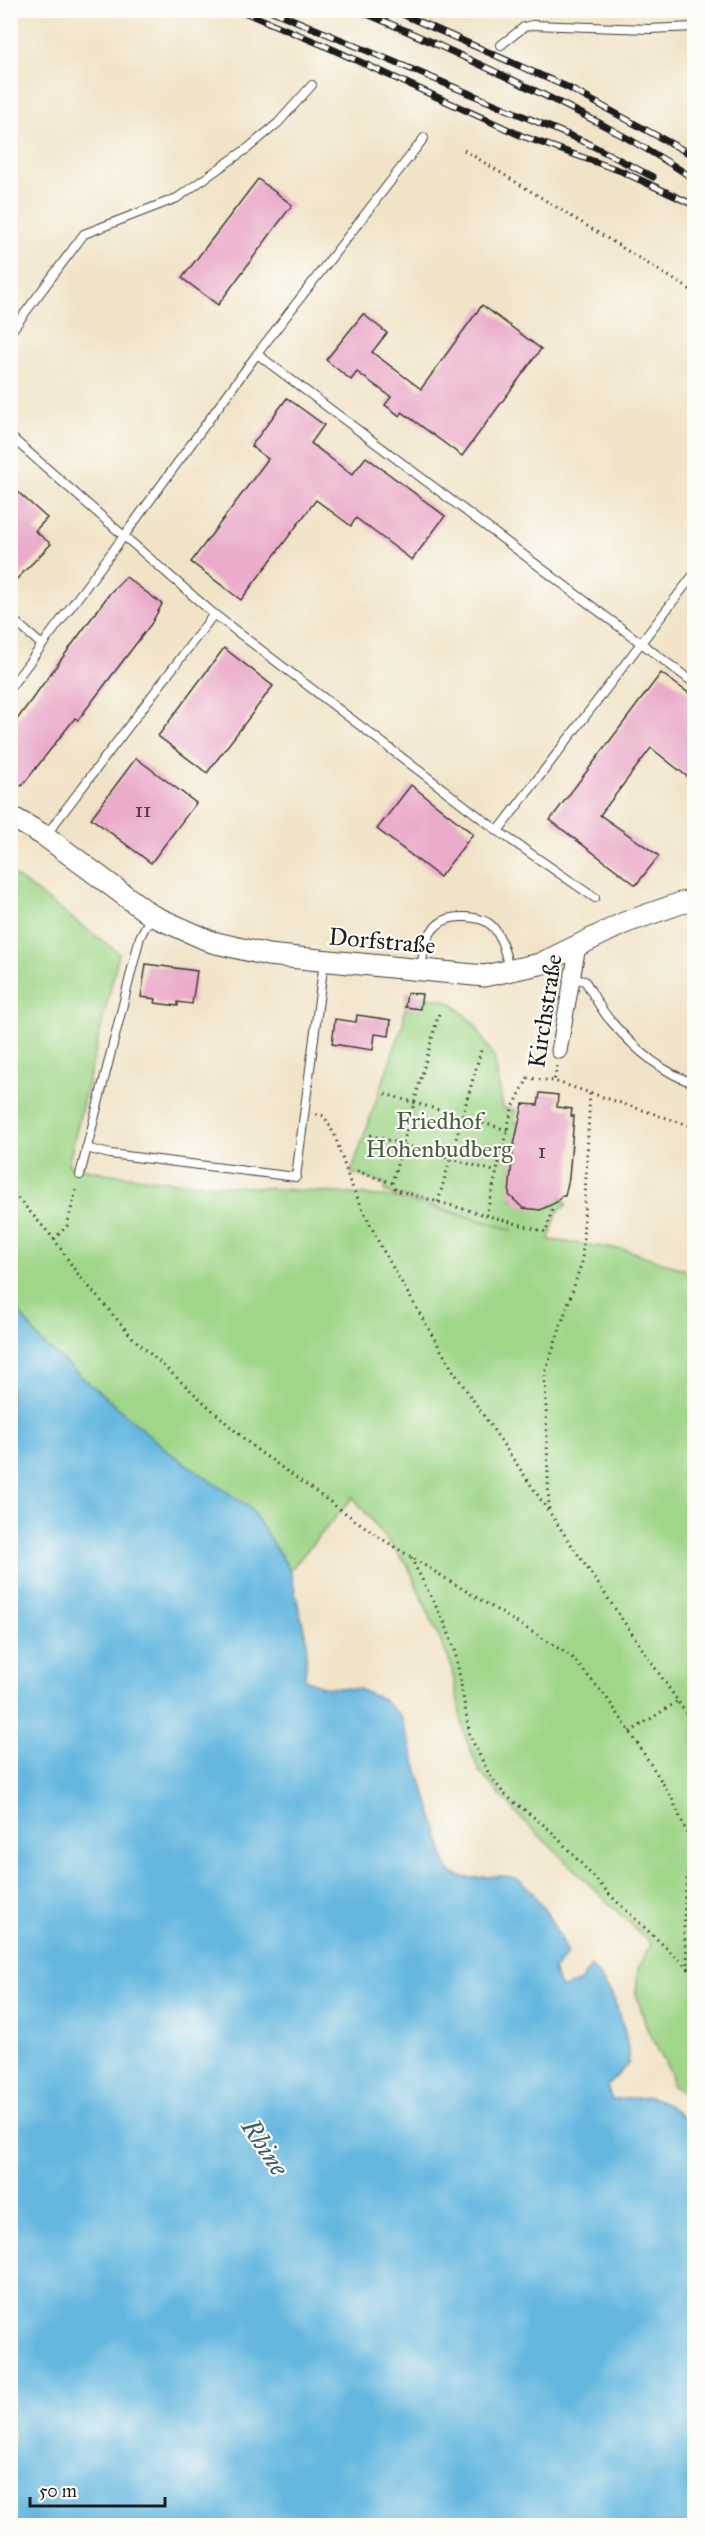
<svg xmlns="http://www.w3.org/2000/svg" width="705" height="2536" font-family="'IM FELL Great Primer',serif">
<style>
.green{fill:#9fd688;stroke:#5e7952;stroke-width:1.5}
.water{fill:#65b7e0;stroke:#406a7e;stroke-width:1.5}
.building{fill:#ebaccb}
.lines{fill:none;stroke-linecap:round;stroke-linejoin:round}
.lane-casing{stroke:#3c3a36;stroke-width:10}
.street-casing{stroke:#3c3a36;stroke-width:17}
.secondary-casing{stroke:#3c3a36;stroke-width:23}
.path{stroke:#3c3a36;stroke-width:3;stroke-dasharray:1.5 4.5;stroke-linecap:butt}
.lane{stroke:#fff;stroke-width:8}
.street{stroke:#fff;stroke-width:15}
.secondary{stroke:#fff;stroke-width:21}
.rail-casing{stroke:#1c1c1c;stroke-width:7}
.rail{stroke:#fdfcf7;stroke-width:4.5;stroke-dasharray:14;stroke-linecap:butt}
.labels{text-anchor:middle;dominant-baseline:central;stroke-width:4.5;stroke-linejoin:round;paint-order:stroke}
.number-label{font-size:21px;fill:#504048}
.street-label{font-size:24px;fill:#1c1c1c;stroke:#fdfcf7}
.park-label{font-size:24px;fill:#4a5d42;stroke:#fdfcf7}
.water-label{font-size:26px;font-style:italic;fill:#395a6a;stroke:#fdfcf7}
</style>
<rect width="100%" height="100%" fill="#fdfcf7"/>
<filter id="ink" filterUnits="userSpaceOnUse"><feTurbulence type="fractalNoise" baseFrequency=".0167" numOctaves="2"/><feDisplacementMap in="SourceGraphic" scale="12" xChannelSelector="R" yChannelSelector="G"/><feConvolveMatrix kernelMatrix="1 2 1 2 8 2 1 2 1" color-interpolation-filters="sRGB"/></filter>
<filter id="wash" filterUnits="userSpaceOnUse"><feTurbulence type="fractalNoise" baseFrequency=".008" numOctaves="4" result="noise"/><feDisplacementMap in="SourceGraphic" scale="24" xChannelSelector="R" yChannelSelector="G"/><feGaussianBlur stdDeviation="1.35" result="paint"/><feColorMatrix in="noise" values="0 0 0 0 0 0 0 0 0 0 0 0 0 0 0 0 0 1.4 0 .05"/><feComposite in="paint" operator="in"/></filter>
<g filter="url(#wash)">
<rect width="100%" height="100%" fill="#f1e3c7"/>
<polygon class="green" points="11,873 119,953 68,1165 104,1173 174,1182 392,1197 513,1230 384,1191 386,1184 351,1173 403,1024 407,993 444,1000 453,1004 475,1025 494,1058 503,1108 516,1110 515,1122 521,1123 511,1169 514,1172 511,1198 522,1203 521,1207 524,1204 529,1209 548,1203 553,1206 551,1202 560,1195 567,1204 557,1213 549,1240 627,1250 694,1273 694,2099 671,2085 671,2074 648,2031 636,1993 638,1969 651,1944 519,1816 479,1771 464,1733 451,1665 408,1566 353,1497 290,1570 250,1508 169,1452 41,1342 11,1301"/>
<path class="water" d="M11,1301L41,1342L169,1452L250,1508L290,1570L307,1642L305,1679L323,1687L358,1689L382,1699L401,1717L442,1846C445,1901 494,1865 519,1880C537,1892 559,1933 567,1953L553,1970L561,1989L580,1982L591,1966L612,1994L623,2024L628,2048V2064L607,2086L612,2100L649,2097L664,2102L694,2126V2525H11V2442L16,2436L15,2430L10,2425Z"/>
<g id="blocks">
<g class="building">
<polygon points="258,179 292,205 218,305 182,278"/>
<polygon points="482,305 541,349 462,456 402,412 400,416 385,405 391,397 357,372 351,380 326,360 363,314 387,333 372,352 421,389"/>
<polygon points="287,398 324,425 311,443 352,475 366,457 445,516 412,560 356,518 351,526 316,500 241,600 191,562 268,459 251,446"/>
<polygon points="10,485 47,518 35,531 51,544 10,586"/>
<polygon points="126,577 162,604 151,624 78,720 75,718 22,786 10,777 10,729 110,593"/>
<polygon points="224,648 273,686 207,773 158,736"/>
<polygon points="661,673 694,697 694,782 651,748 600,815 659,856 636,885 550,820"/>
<polygon points="136,758 196,803 151,863 91,818"/>
<polygon points="411,785 473,834 440,877 377,829"/>
<polygon points="146,964 197,971 192,1004 178,1002 178,1006 155,1003 156,999 141,997"/>
<polygon points="407,993 422,994 420,1009 405,1007"/>
<polygon points="357,1015 391,1020 389,1036 375,1034 373,1050 332,1044 335,1019 356,1022"/>
<polygon points="540,1093 558,1095 557,1107 572,1109 571,1116 574,1116 569,1178 565,1196 561,1196 557,1202 540,1210 523,1208 509,1195 513,1149 523,1104 538,1105"/>
</g>
</g>
</g>
<g filter="url(#ink)">
<use href="#blocks" fill-opacity="0" stroke="#3c3a36" stroke-width="1.5"/>
<g class="lines">
<defs>
<g id="lane">
<polyline points="501,45 524,27 532,25 649,29 694,27"/>
<polyline points="10,333 84,234 177,198 248,148 278,123 312,85"/>
<polyline points="10,436 124,536 10,688"/>
<polyline points="694,574 641,643 694,683"/>
<polyline points="214,614 498,831 641,643 257,354"/>
<polyline points="10,617 42,645"/>
<polyline points="498,831 595,898"/>
<polyline points="46,835 214,614 124,536 257,354 424,138"/>
<path d="M421,970C424,940 431,915 466,917C476,918 485,919 492,926C502,936 506,956 509,970"/>
<path d="M573,978L585,981C593,994 600,1009 610,1020C632,1046 662,1073 694,1083"/>
<polyline points="86,1148 110,1154 296,1177 324,961"/>
<polyline points="80,1175 140,937 151,916"/>
</g>
<polyline id="street" points="559,1051 578,946"/>
<polyline id="secondary" points="10,816 45,836 151,915 212,942 268,955 484,976 540,964 624,923 681,903 694,901"/>
</defs>
<use href="#lane" class="lane-casing"/>
<use href="#street" class="street-casing"/>
<use href="#secondary" class="secondary-casing"/>
<g class="path">
<polyline points="464,150 694,292"/>
<polyline points="557,1066 554,1081 694,1127"/>
<polyline points="385,1094 507,1130"/>
<polyline points="316,1114 324,1116 335,1136 350,1182 380,1245 452,1369 694,1725"/>
<polyline points="370,1135 497,1172"/>
<polyline points="357,1171 392,1183 396,1190 546,1232 552,1210"/>
<polyline points="392,1183 439,1013"/>
<polyline points="10,1189 54,1239 77,1273 134,1339 253,1447 382,1539 571,1656 607,1698 630,1732 671,1796 692,1845 685,1893 684,1933 689,1969 694,1976"/>
<polyline points="438,1202 482,1047"/>
<polyline points="486,1216 512,1109 528,1078 554,1081"/>
<polyline points="54,1239 67,1226 77,1186"/>
<polyline points="549,1509 545,1373 582,1262 590,1092"/>
<polyline points="411,1558 446,1626 455,1650 470,1736 489,1774 504,1794 550,1830 615,1900 689,1969"/>
<polyline points="630,1732 678,1701"/>
</g>
<use href="#lane" class="lane"/>
<use href="#street" class="street"/>
<use href="#secondary" class="secondary"/>
<defs>
<g id="rail">
<polyline points="239,10 323,45 522,136 621,171 694,205"/>
<polyline points="270,10 585,142 653,177"/>
<path d="M357,10C410,31 461,56 513,80C575,110 638,141 694,179"/>
<polyline points="393,10 567,87 694,156"/>
</g>
</defs>
<use href="#rail" class="rail-casing"/>
<use href="#rail" class="rail"/>
</g>
</g>
<g class="labels">
<g class="number-label">
<text x="143" y="810">11</text>
<text x="542" y="1151">1</text>
</g>
<g class="street-label">
<text transform="translate(382 941) rotate(5)">Dorfstraße</text>
<text transform="translate(545 1011) rotate(-81)">Kirchstraße</text>
</g>
<g class="park-label">
<text x="439" y="1121">Friedhof<tspan x="439" dy="28">Hohenbudberg</tspan></text>
</g>
<g class="water-label">
<text transform="translate(265 2147) rotate(57)">Rhine</text>
</g>
</g>
<rect width="705" height="2536" fill="none" stroke="#fdfcf7" stroke-width="36"/>
<path d="M30 2497v9h135v-9" fill="none" stroke="#1c1c1c" stroke-width="3"/>
<text x="39" y="2497" font-size="18" fill="#1c1c1c" stroke="#fdfcf7" stroke-width="4.5" paint-order="stroke">50 m</text>
</svg>
